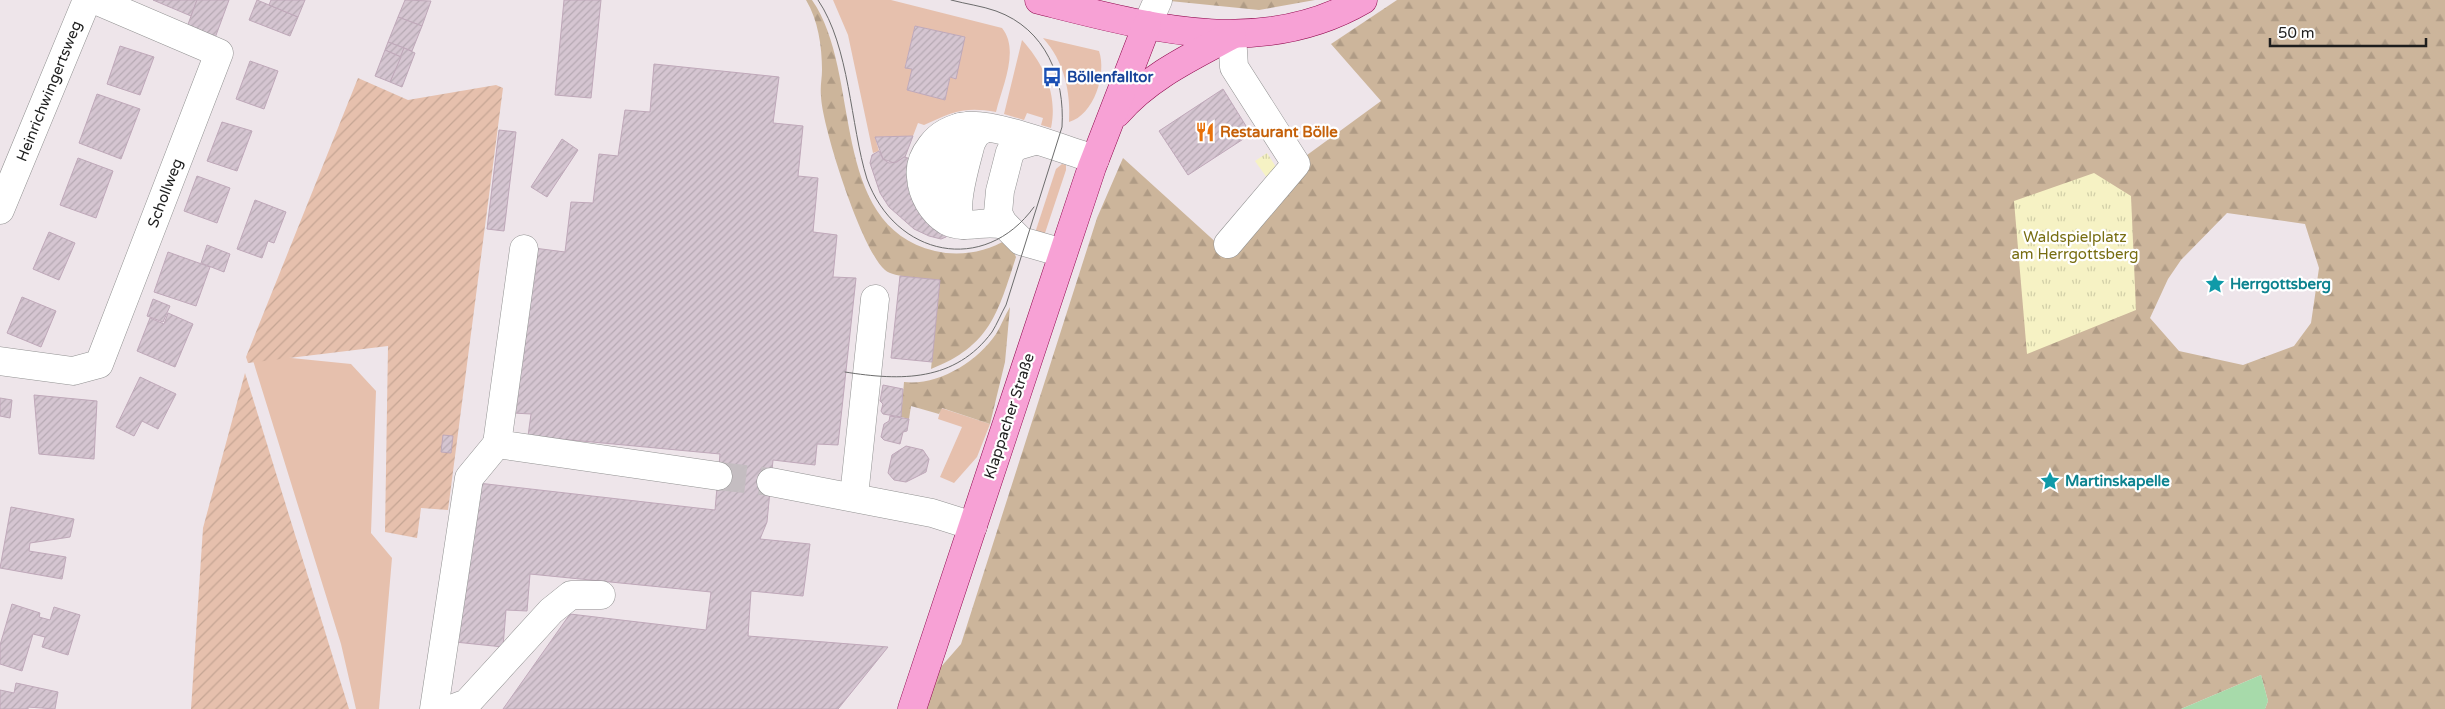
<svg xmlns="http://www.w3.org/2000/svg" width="2445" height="709" font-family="'Varela Round',sans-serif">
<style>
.grass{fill:#e6c0ad;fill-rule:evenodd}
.forest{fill:url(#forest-firs);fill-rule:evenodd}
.park{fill:url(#park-tufts)}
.garden{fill:url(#garden-furrows)}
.water{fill:#a7daaa}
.building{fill:url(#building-hatch);stroke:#bfa8b9}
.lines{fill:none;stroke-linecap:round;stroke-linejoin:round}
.minor-tunnel{stroke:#c4bdc1;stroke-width:28;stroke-dasharray:28 14;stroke-linecap:butt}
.minor-casing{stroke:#929292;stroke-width:29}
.major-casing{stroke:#90084d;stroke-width:29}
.minor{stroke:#fff;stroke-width:28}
.major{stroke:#f7a1d5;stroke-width:28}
.tram{stroke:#6c6c6c;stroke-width:1}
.labels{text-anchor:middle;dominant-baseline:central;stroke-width:4.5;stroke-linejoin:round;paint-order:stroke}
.transit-label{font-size:15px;font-weight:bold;fill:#164399;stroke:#fff;text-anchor:start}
.street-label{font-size:15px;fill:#1e1e1e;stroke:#fff}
.food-label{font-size:15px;font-weight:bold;fill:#c56008;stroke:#fff;text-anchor:start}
.park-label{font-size:15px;fill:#776d11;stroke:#fff}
.culture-label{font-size:15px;font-weight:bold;fill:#0d838f;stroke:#fff;text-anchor:start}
</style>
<defs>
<pattern id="forest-firs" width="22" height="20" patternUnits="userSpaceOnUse" patternTransform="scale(1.25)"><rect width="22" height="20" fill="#ccb59b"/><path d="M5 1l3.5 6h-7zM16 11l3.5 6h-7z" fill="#af9b85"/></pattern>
<pattern id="park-tufts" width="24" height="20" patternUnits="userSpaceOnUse" patternTransform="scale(1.25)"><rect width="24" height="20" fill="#f6f2c4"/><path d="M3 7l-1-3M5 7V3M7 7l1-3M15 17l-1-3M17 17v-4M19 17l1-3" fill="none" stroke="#d2cfa8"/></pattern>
<pattern id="garden-furrows" width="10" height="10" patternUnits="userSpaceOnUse" patternTransform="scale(1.25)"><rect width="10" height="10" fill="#e6c0ad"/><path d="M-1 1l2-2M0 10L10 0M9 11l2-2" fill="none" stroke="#c5a594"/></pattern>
<pattern id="building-hatch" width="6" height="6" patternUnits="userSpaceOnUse" patternTransform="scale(1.25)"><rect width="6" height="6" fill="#d5c5d1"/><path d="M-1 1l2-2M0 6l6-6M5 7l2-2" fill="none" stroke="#b6a9b3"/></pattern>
</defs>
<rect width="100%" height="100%" fill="#eee5ea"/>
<g class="grass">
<path d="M833,0H891L1002,28C1020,50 1002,87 996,112C965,106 952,112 924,125L918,123L913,136L875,137L879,151L873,153L848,35ZM915,26L965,37L955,79L950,77L945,100L907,90L912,69L905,67Z"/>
<path d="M1043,38L1099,51C1107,74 1094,115 1069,122C1071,92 1064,61 1043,38Z"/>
<path d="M1022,40C1044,64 1058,95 1051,128L1041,125L1043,118L1027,113L1024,120L1004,114Z"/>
<polygon points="1062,164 1066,165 1066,170 1045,233 1043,238 1034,236 1056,169"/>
<polygon points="251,354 351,364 376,391 371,533 392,558 379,709 356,709 341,644"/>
<polygon points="941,408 990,424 977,457 954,483 940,477 962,427 938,419"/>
</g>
<g class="forest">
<path d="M806,0H812C863,73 827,225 935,251C960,257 986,252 1008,239L1016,257C998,313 990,346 931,369L940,280C927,278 894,278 885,270C862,251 822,127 821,96C820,87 822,78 822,70C822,46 818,20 806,0Z"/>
<polygon points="1160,0 1315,0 1259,10"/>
<path d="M1397,0H2445V709H2265L2268,701L2261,675L2181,709H904L961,644L1097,218L1123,158L1220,246L1292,166L1381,101L1331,44ZM2227,213L2305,224L2319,268L2311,323L2294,346L2243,365L2179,351L2150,318L2168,279L2181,260Z"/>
<path d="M1010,307L1005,362L990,424L942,408L939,414L911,406L909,419L901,417L904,382C938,386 977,362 996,334C1001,326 1005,315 1010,307Z"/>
</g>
<g class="park">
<polygon points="1267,153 1278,170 1267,178 1255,161"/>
<polygon points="2094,173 2131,196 2136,310 2027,354 2014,201"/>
</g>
<g class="garden">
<polygon points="358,78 408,100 496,85 503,88 448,510 421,508 417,538 385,532 388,346 248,363 246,357"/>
<polygon points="245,373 349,709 191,709 203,528"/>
</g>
<polygon class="water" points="2261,675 2268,701 2265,709 2181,709"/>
<g class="building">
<polygon points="153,0 197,0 191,16"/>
<polygon points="197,0 229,0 215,38 187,27"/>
<polygon points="257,0 298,17 290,36 249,20"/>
<polygon points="271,0 305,0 298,17 269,5"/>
<polygon points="405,0 431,1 422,26 398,17"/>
<polygon points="564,0 601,0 591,98 555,95"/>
<polygon points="398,17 422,26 412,51 388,42"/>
<polygon points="915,26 965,37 956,79 950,77 945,100 907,90 912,69 905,68"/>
<polygon points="388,42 404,48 401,57 385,50"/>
<polygon points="120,46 154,57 140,95 107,84"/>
<polygon points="404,48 415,53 402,87 390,82"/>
<polygon points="385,50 401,57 390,82 375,76"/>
<polygon points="250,61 278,71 264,109 236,99"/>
<polygon points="654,64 779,77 773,123 803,126 798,176 818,178 813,232 837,235 833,277 856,278 838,445 817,444 815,465 773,460 767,522 760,539 810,544 803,596 751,591 748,636 888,647 838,709 503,709 570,614 706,630 711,592 530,574 527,611 506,610 503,647 455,642 478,483 715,510 720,454 528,436 531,414 513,413 534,248 565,252 571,202 593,203 599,154 618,156 625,110 650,112"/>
<polygon points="1223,89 1251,134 1188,175 1159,131"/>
<polygon points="97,94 140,109 121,159 79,143"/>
<polygon points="222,122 252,131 237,171 207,161"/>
<polygon points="499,130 516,132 504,231 487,229"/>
<polygon points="913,136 905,157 894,163 883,159 875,137"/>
<polygon points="562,139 578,150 547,197 531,187"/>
<polygon points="879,151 883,159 889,163 897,162 904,157 908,158 947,235 946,237 941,239 929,236 914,229 889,207 880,193 870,163 872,155"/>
<polygon points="78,158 113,171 96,218 60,205"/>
<polygon points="197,176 230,188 217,223 184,211"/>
<polygon points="255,200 286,212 274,243 268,241 262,258 237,249"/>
<polygon points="49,232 75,243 59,280 33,269"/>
<polygon points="207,245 230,254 224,272 201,263"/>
<polygon points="168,252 210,267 196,306 154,292"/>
<polygon points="900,276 940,280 932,362 891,358"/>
<polygon points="22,297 56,311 41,347 7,333"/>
<polygon points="153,299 170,306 163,322 147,316"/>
<polygon points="168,313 193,324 175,367 137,351 150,318 164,324"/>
<polygon points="140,377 176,394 158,429 142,421 134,436 116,427"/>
<polygon points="883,385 903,389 901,417 883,414 881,411 883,404 880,401"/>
<polygon points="34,395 97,401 94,459 39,454"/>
<polygon points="0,398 12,400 10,418 0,416"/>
<polygon points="890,416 909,419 907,431 903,432 900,444 884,440 881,437 884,424 889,421"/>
<polygon points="443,435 453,436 451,453 441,452"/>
<polygon points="906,446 923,450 929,459 926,472 906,482 894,480 888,473 892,455"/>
<polygon points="11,507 74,519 70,537 30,543 29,551 66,557 62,579 0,568"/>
<polygon points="12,604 40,613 39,617 50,620 54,607 80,615 68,655 42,647 45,637 33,634 22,671 0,664 0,645"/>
<polygon points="16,683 58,692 55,709 28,707 28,709 0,709 0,690 14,693"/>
</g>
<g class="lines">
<polyline class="minor-tunnel" points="718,476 771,482"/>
<defs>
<g id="minor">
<polyline points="1147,25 1158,0"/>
<polyline points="1034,141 1017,146 1010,152 1000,191 998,213 1003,223 1021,241 1063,253"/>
<polyline points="0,210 87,0"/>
<path d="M939,214C934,200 949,138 960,127"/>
<path d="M964,225C949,216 967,160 971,143L976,134L985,128"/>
<path d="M1006,226C987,218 966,231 947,221C932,212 922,194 921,177C919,165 924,155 931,146C940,134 952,128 967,126C996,123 1064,150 1095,159"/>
<polyline points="1228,244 1296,164 1234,67 1232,35"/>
<polyline points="524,249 497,444 718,476"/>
<polyline points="0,361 73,371 99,364 219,53 95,0"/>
<polyline points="771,482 932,513 973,526"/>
<polyline points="854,496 875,299"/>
<polyline points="434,709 469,478 497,444"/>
<polyline points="451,709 467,703 551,611 571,595 601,595"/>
</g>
<g id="major">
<path d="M1039,0C1147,27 1260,60 1363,0"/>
<path d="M1117,113C1148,77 1191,57 1232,35"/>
<polyline points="912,709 1092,167 1147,25"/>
</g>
</defs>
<use href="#minor" class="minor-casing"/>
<use href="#major" class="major-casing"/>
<use href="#minor" class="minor"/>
<use href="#major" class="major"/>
<g class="tram">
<path d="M818,0C850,47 850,124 867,179C895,256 984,276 1034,207"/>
<path d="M845,372C901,381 955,382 992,332C997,324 1001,314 1006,305L1062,127C1065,78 1046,29 996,11C982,6 966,4 951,0"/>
</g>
</g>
<defs>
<symbol id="bus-bare" viewBox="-9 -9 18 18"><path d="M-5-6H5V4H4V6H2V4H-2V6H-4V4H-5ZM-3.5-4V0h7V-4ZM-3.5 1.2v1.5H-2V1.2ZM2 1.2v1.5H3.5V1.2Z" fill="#1a4fb4" stroke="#fff" stroke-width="2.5" paint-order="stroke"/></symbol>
<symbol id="restaurant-bare" viewBox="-9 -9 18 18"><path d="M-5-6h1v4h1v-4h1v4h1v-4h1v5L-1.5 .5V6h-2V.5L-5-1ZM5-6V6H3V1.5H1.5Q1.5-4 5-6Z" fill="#e8710a" stroke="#fff" stroke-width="2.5" paint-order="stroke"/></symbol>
<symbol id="sight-bare" viewBox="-9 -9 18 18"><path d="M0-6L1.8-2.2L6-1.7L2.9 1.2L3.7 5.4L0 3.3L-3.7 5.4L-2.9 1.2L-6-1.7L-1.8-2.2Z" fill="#0f9aa8" stroke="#fff" stroke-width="2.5" paint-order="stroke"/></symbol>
</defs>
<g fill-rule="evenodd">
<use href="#bus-bare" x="1038" y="63" width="28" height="28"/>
<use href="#restaurant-bare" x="1191" y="118" width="28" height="28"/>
<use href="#sight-bare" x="2201" y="270" width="28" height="28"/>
<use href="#sight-bare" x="2036" y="467" width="28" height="28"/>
</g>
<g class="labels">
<g class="transit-label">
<text x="1067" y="77">Böllenfalltor</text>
</g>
<g class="street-label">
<text transform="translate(49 91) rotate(-68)">Heinrichwingertsweg</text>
<text transform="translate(165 193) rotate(-69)">Schollweg</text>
<text transform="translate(1009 416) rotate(-72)">Klappacher Straße</text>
</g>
<g class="food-label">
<text x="1220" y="132">Restaurant Bölle</text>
</g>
<g class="park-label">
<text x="2075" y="237">Waldspielplatz<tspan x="2075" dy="17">am Herrgottsberg</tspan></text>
</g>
<g class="culture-label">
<text x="2230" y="284">Herrgottsberg</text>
<text x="2065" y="481">Martinskapelle</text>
</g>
</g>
<path d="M2270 38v8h156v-8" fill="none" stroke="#1e1e1e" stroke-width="2.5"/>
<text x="2278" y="38" font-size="15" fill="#1e1e1e" stroke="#ffffff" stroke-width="4" paint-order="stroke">50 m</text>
</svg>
